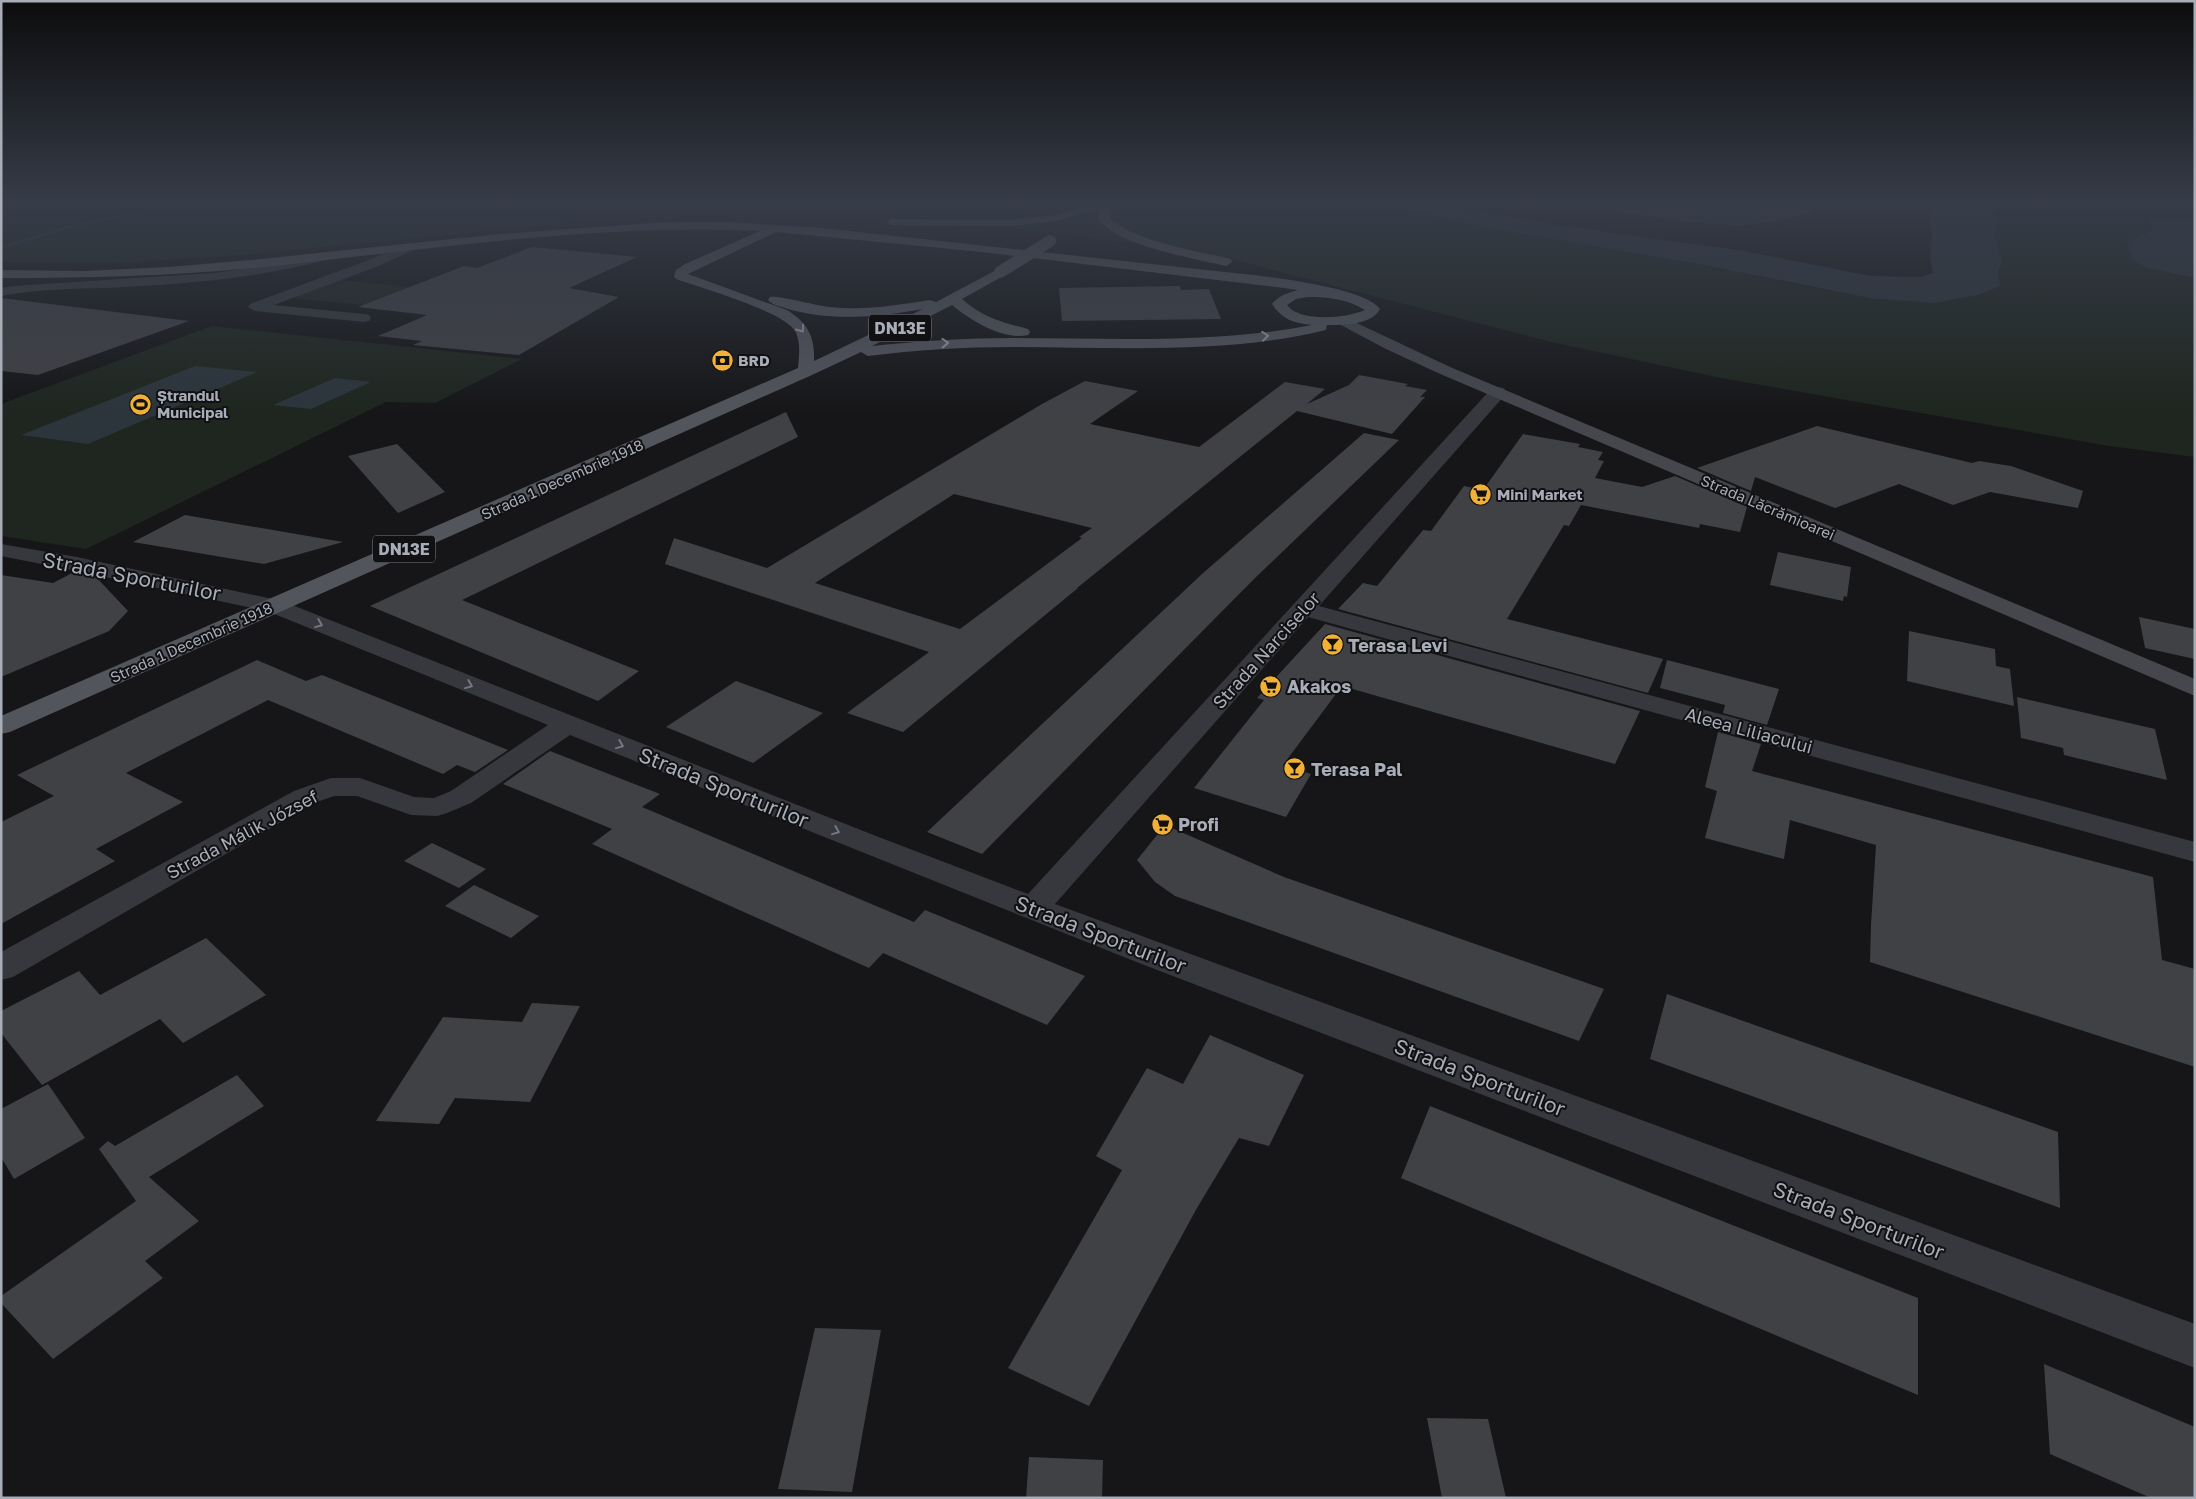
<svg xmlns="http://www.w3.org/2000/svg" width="2196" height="1499" font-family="'Golos Text',sans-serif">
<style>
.green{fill:#1e261f}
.water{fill:#2c353c}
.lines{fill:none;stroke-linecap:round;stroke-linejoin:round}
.stream{fill:#2c353c;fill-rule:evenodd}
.building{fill:#404145;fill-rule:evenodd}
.minor{fill:#37383d;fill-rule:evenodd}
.secondary{fill:#45474d;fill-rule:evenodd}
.primary{fill:#53555c;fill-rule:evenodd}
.primary-bridge{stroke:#53555c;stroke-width:12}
.oneway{stroke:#979ba6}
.oneway2{stroke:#757881}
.labels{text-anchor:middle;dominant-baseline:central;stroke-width:4;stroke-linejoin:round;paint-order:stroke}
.far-poi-label{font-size:15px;font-weight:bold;fill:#a8adb8;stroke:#111113;text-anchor:start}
.far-street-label{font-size:15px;fill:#a8adb8;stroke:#111113}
.shield{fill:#111113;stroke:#7b7e86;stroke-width:1}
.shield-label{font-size:16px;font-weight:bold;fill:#a8adb8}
.poi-label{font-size:18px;font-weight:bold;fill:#a8adb8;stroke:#111113;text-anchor:start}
.street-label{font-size:18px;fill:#a8adb8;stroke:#111113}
.near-street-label{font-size:21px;fill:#a8adb8;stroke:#111113}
</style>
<rect width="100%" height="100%" fill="#161618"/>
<g class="green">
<path d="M1,204H1372L1495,229L1697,264L1830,291L1998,272C2004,253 1997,253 1995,236C1994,227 1996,221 1993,212L2005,204H2195V457L2109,446L1721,378L1551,342L1200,251L906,215L720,213L572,223L242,255L122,263L1,262Z"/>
<polygon points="339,280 438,290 392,308 291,298"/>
<polygon points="212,326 522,359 435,403 386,402 86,549 1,536 1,404"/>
</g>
<g class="water">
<polygon points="1372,204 1439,204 1562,226 1744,251 1871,276 1921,277 1933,273 1930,258 1932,231 1929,221 1934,204 2005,204 1993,212 1996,222 1995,236 2002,260 1998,272 2000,286 1978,295 1933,303 1870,298 1698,264 1495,229"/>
<polygon points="1566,204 1821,204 1809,213 1792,218 1741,226 1688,222"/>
<polygon points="2153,218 2195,220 2195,278 2145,267 2132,260 2127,242 2152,231 2153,225 2149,220"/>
<polygon points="195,366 257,372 88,444 21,435"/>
<polygon points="335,378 371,382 311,409 273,405"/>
</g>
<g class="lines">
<polygon class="stream" points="242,204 261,204 134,214 66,229 1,249 1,246 63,227 134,212"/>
</g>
<g class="building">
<polygon points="532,247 637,257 569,288 619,297 519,355 413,345 422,341 378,336 427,315 358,307 464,266 477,268"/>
<polygon points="1180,286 1181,290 1209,289 1221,319 1062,321 1059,288"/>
<polygon points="1,298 189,321 38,375 1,371"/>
<path d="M1359,375L1408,384L1405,386L1427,390L1420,397H1425L1392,434L1297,411L1077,588H1078L903,732L847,713L929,652L665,564L674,538L767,568L1042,404L1085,381L1138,391L1090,424L1199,447L1285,382L1325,389L1307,404L1349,385ZM954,494L1092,528L1079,537L1082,538L960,629L815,583Z"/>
<polygon points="786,412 798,437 462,600 639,671 598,701 370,606"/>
<polygon points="1817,426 1972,463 1979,461 2011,466 2083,491 2078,508 1990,492 1953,505 1899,484 1835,508 1755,477 1751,491 1697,468"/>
<polygon points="1364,433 1399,440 1255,578 982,854 927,832 1202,574"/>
<polygon points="1523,434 1580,444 1578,447 1603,452 1598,460 1604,461 1595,478 1642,487 1675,476 1747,507 1740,532 1700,524 1699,528 1581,505 1569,526 1564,525 1507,619 1663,659 1648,693 1338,609 1363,583 1377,586 1423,530 1431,531 1464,486 1483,490"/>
<polygon points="397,444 445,492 398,513 348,456"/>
<polygon points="185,515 343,542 264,564 133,542"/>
<polygon points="1778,552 1851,567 1847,597 1844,596 1843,601 1770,585"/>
<polygon points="74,572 96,577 128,611 109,631 1,677 1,575 53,583"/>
<polygon points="2139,617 2195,629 2195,659 2145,648"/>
<polygon points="1325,624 1640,711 1615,764 1342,686 1283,765 1311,774 1286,817 1194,788 1264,700 1257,698"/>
<polygon points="1909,631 1995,649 1996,666 2010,669 2014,706 1907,681"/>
<polygon points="257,660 306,681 322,675 508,750 475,772 457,765 443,774 268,700 126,773 183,802 96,849 115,861 1,924 1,822 54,796 17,775"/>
<polygon points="1667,660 1779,689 1767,725 1723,713 1725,705 1660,688"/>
<polygon points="736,681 823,713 753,763 666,727"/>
<polygon points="2017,697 2155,729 2167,780 2064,755 2063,748 2021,738"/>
<polygon points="1718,732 1761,744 1752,771 2153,877 2162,960 2195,969 2195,1067 1870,962 1871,925 1876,845 1790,820 1784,859 1705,838 1717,791 1705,787"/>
<polygon points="550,751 660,794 642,807 914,922 925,910 1085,976 1047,1025 883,953 869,968 592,844 612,829 503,784"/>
<polygon points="1165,825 1284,877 1604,989 1579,1041 1175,896 1155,882 1137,860"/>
<polygon points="432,843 486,869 459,888 404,861"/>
<polygon points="474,885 539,916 511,938 445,906"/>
<polygon points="206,938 266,995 183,1043 160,1019 42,1085 1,1033 1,1011 79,971 100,995"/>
<polygon points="1667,994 2058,1132 2060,1208 1650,1059"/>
<polygon points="532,1003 580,1006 530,1102 455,1098 439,1124 376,1121 443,1017 522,1022"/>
<polygon points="1210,1035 1304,1075 1269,1146 1239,1138 1197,1208 1089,1406 1008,1368 1122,1170 1096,1156 1147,1068 1183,1084"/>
<polygon points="237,1075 264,1106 149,1177 199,1221 145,1261 163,1278 53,1359 1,1303 1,1296 136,1201 99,1149 108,1141 115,1146"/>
<polygon points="48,1084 85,1138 14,1179 1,1157 1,1109"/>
<polygon points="1430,1106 1918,1298 1918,1395 1401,1178"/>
<polygon points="815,1328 881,1330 852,1492 778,1489"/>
<polygon points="2044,1364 2195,1427 2195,1498 2151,1498 2050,1454"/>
<polygon points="1427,1418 1488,1419 1506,1498 1442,1498"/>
<polygon points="1029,1457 1103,1460 1102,1498 1026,1498"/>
</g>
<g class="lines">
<g class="minor">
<polygon points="409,243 415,247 413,250 376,267 274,305 364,314 369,315 371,318 369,321 364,322 255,311 248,307 250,304 366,261"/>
<path d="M325,252L329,253L331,256L329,259C263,277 195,283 126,287C85,289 42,288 1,296V288L13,286L214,273L270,265Z"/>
<polygon points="1498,387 1504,388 1506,392 1504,396 1319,606 2195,842 2195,862 1308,617 1055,904 2195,1324 2195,1368 1139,963 570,735 471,803 447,813 437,816 411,815 357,796 334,796 314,803 13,977 1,980 1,952 294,791 331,778 360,778 414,797 434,798 451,791 548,725 267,611 77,571 1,556 1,544 77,557 282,601 876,836 1028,894 1492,388"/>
</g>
<polygon class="secondary" points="1344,317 1450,367 2195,679 2195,696 1438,373 1386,349 1339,324 1337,321 1339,318"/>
<g class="primary">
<path d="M1095,204H1112L1110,218C1133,241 1198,251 1231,259L1232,262L1226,266C1193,258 1118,246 1098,219L1100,209L1056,221L1012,226L892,225L886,222L892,219L1012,220L1055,215Z"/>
<path d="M666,222H728L822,228L1225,272C1256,275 1363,286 1380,309C1372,325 1343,325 1327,325L1326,330C1224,355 1116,347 1012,347C964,347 916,350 868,356L861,352L812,375L10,732L1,734V716L798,368C799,356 801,341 795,331C783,311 701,288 676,279L674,276L676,270L685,264L760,231C590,223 421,251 253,268C169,276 86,278 1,278V270L84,271L168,267L251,260L500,234ZM776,232L982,252L1284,288L1298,290C1288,293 1279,295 1272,304C1282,319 1293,323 1312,325C1213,344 1112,338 1012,338C965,338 919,341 872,346L952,305C970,320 1004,341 1028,335L1030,332L1028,329C1001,322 984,318 962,299L1005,275L1007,272L1005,269L1000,268L936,302L930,300C897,305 864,311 830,307C817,306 778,295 770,297L768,300C772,305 779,306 785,308C829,322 878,317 923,309L814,361C815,337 808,323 787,310L688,274ZM1308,297C1329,297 1347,299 1365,310C1347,318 1300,323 1287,305L1296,299Z"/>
</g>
<polyline class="primary-bridge" points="1000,272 1050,241"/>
</g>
<defs><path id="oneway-chevron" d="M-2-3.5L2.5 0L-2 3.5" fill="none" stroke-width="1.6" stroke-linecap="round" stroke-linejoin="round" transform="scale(1.25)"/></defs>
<g class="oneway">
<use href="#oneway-chevron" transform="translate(801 329) rotate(54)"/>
<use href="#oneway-chevron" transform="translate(1265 336) rotate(-6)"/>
<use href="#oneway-chevron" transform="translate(945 343) rotate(-2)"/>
</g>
<g class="oneway2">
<use href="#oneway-chevron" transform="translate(319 624) rotate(22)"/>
<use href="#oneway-chevron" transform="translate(469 685) rotate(22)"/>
<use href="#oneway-chevron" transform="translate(620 745) rotate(22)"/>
<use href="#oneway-chevron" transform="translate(836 831) rotate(22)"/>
</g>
<linearGradient id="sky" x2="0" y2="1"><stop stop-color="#0c0c0d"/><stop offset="0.49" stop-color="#363c48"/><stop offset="1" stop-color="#363c48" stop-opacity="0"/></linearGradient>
<rect width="2196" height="414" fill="url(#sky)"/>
<defs>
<symbol id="bank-disc" viewBox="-11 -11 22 22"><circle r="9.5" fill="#f2b134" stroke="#111113"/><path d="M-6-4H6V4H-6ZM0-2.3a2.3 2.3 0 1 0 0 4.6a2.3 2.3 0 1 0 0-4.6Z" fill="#111"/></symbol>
<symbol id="stadium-disc" viewBox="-11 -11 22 22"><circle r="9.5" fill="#f2b134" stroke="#111113"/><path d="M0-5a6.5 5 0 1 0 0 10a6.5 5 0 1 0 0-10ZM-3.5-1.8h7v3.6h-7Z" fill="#111"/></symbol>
<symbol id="supermarket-disc" viewBox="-11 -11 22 22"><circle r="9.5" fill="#f2b134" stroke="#111113"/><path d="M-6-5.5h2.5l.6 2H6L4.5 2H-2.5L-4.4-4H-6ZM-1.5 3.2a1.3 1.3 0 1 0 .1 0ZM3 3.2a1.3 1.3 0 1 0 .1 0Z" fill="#111"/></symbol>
<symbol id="bar-disc" viewBox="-11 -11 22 22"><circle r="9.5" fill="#f2b134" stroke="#111113"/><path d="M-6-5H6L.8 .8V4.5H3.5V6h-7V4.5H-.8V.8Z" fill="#111"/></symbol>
</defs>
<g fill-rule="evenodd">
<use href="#bank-disc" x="710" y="348" width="25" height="25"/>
<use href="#stadium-disc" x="128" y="392" width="25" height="25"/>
<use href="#supermarket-disc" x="1468" y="482" width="25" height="25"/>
<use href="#bar-disc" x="1320" y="632" width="25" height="25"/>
<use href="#supermarket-disc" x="1258" y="674" width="25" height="25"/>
<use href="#bar-disc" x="1282" y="756" width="25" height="25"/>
<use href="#supermarket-disc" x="1150" y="812" width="25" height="25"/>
</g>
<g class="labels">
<g class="far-poi-label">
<text x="738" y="360">BRD</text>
<text x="157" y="395">Ștrandul<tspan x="157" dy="17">Municipal</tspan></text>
<text x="1497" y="494">Mini Market</text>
</g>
<g class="far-street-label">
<text transform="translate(562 479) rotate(-24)">Strada 1 Decembrie 1918</text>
<text transform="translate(1768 507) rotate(23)">Strada Lăcrămioarei</text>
<text transform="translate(191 642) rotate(-24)">Strada 1 Decembrie 1918</text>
</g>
<g class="shield">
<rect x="869" y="314.5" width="62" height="27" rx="4"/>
<rect x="373" y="535.5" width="62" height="27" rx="4"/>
</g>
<g class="shield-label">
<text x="900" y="328">DN13E</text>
<text x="404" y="549">DN13E</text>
</g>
<g class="poi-label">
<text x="1348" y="645">Terasa Levi</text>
<text x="1287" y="686">Akakos</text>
<text x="1311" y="769">Terasa Pal</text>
<text x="1178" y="824">Profi</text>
</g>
<g class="street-label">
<text transform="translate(1266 650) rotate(-48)">Strada Narciselor</text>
<text transform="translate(1749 730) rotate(15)">Aleea Liliacului</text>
<text transform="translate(242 834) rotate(-28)">Strada Málik József</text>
</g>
<g class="near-street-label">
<text transform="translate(132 576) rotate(11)">Strada Sporturilor</text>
<text transform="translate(724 787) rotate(22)">Strada Sporturilor</text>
<text transform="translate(1101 934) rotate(21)">Strada Sporturilor</text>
<text transform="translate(1480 1077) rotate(21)">Strada Sporturilor</text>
<text transform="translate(1859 1220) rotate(21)">Strada Sporturilor</text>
</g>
</g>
<rect width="2196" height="1499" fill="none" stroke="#a8adb8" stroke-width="5"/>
</svg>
